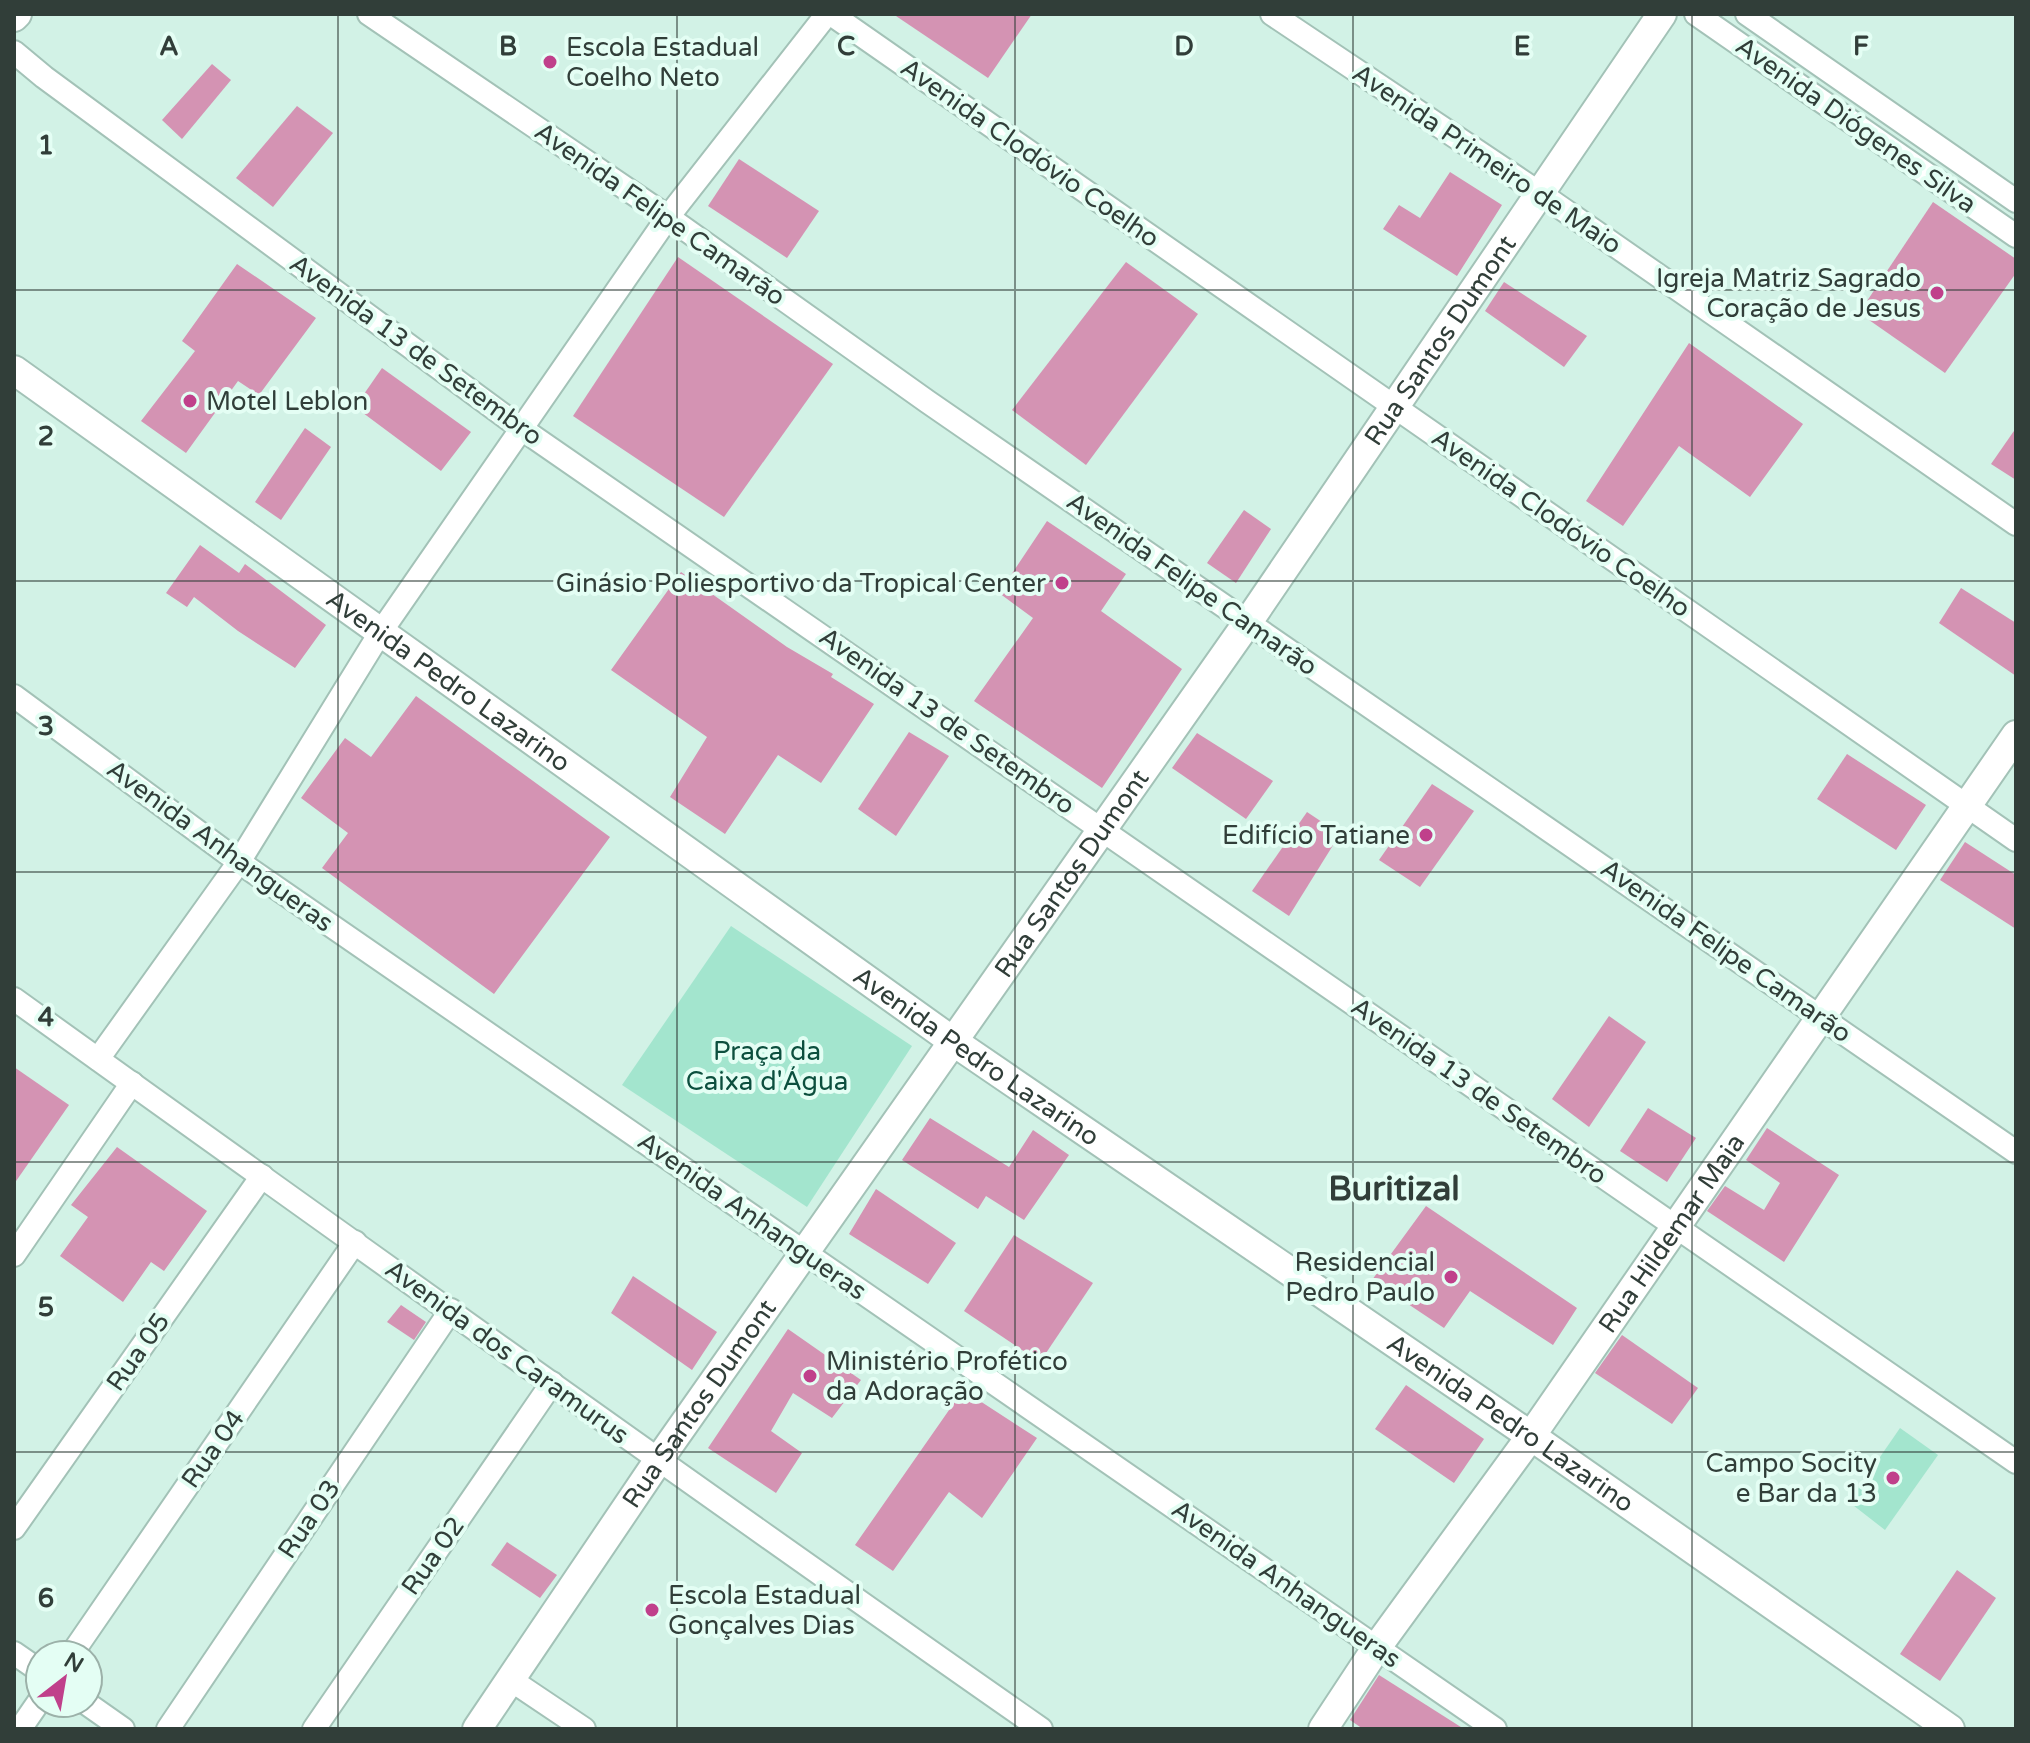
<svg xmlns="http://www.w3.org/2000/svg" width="2030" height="1743" font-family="'Varela Round',sans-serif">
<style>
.green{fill:#a3e5ce}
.building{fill:#d493b3}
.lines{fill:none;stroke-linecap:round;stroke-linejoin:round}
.minor-casing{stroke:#a3c2b7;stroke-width:26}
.major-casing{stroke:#a3c2b7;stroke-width:32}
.minor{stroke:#fff;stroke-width:22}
.major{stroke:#fff;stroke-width:28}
.grid{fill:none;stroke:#313e39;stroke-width:2;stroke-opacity:0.55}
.poi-dot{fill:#c0408b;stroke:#e4fef4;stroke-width:3}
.labels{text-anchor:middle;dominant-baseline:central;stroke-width:8;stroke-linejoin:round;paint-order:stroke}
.poi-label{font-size:26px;fill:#313e39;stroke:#e4fef4;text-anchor:end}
.street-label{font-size:26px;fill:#313e39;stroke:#e4fef4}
.park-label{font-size:26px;fill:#0c4f3e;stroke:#e4fef4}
.district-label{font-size:34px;font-weight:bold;fill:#313e39;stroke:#e4fef4}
.grid-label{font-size:26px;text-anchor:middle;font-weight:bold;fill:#313e39;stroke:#e4fef4;stroke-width:8;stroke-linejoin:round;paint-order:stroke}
</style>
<rect width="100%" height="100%" fill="#d2f2e6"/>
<g class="green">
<polygon points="731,926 912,1046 807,1207 622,1085"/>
<polygon points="1900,1428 1938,1455 1885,1530 1849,1502"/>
</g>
<g class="building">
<polygon points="893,14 1032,14 988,78"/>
<polygon points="212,64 231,80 182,139 162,120"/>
<polygon points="297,106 333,133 273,207 236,178"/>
<polygon points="739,159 819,211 787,258 708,206"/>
<polygon points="1450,172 1502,205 1457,276 1383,229 1399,205 1420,218"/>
<polygon points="1933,202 2016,259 2016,273 1945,373 1859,313"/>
<polygon points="678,257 833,364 724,517 573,416"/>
<polygon points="1126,262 1198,314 1086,465 1012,410"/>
<polygon points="237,264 316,318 259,395 238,381 186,453 141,421 195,351 182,341"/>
<polygon points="1504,282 1587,336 1564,367 1485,311"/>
<polygon points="1689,343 1803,424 1750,497 1679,446 1623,526 1586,501"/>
<polygon points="382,368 471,432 441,471 355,407"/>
<polygon points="305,428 331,447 281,520 255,502"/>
<polygon points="2016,428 2016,480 1991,464"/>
<polygon points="1244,510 1271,529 1236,583 1207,563"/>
<polygon points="1047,521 1126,574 1101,611 1182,669 1102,788 974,701 1033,618 999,593"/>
<polygon points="200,545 239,573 245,564 326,625 295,668 238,631 194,597 187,607 166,593"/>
<polygon points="681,572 787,647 833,674 831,677 874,704 821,783 778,755 725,834 670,797 707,737 611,670"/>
<polygon points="1961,588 2016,623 2016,676 1939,623"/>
<polygon points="416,696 610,837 494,994 322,868 348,833 301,798 345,738 371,757"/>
<polygon points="909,732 949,756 896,836 858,809"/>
<polygon points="1197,733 1273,781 1246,819 1172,768"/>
<polygon points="1847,754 1926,805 1896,850 1817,799"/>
<polygon points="1432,784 1474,811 1420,887 1379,860"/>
<polygon points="1307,812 1340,834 1289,916 1252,891"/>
<polygon points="1965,842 2016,875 2016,929 1940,880"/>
<polygon points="1609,1016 1646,1042 1589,1127 1552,1099"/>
<polygon points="14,1067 69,1105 14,1184"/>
<polygon points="1648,1108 1696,1138 1667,1182 1620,1151"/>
<polygon points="930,1118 1009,1167 1033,1130 1069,1155 1024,1220 986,1196 978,1209 902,1160"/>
<polygon points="1767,1128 1839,1175 1784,1262 1707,1211 1725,1186 1764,1210 1780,1183 1746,1160"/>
<polygon points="117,1147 207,1211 164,1271 151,1262 123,1302 60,1256 88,1217 71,1205"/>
<polygon points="876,1189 956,1243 928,1284 849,1234"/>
<polygon points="1426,1206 1577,1308 1553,1345 1470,1291 1444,1328 1372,1280"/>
<polygon points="1014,1235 1093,1283 1040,1362 964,1311"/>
<polygon points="633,1276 717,1332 692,1370 611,1313"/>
<polygon points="401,1305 426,1322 414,1340 387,1322"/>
<polygon points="788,1329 861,1380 832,1418 793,1393 771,1431 802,1453 776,1493 708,1448"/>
<polygon points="1622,1335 1698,1388 1672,1424 1595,1373"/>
<polygon points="1406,1385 1484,1439 1454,1483 1375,1429"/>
<polygon points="963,1390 1037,1438 982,1518 949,1492 893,1571 855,1545"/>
<polygon points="507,1542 557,1575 540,1598 491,1565"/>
<polygon points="1957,1570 1996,1598 1940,1681 1900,1654"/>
<polygon points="1379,1675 1464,1729 1363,1729 1350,1720"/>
</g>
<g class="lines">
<defs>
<g id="minor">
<polyline points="369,14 668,217 928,402 2016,1152"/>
<polyline points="831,14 2016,840"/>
<polyline points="1272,14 1541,194 2016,524"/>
<polyline points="1696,14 2016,236"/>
<polyline points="1747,14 2016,201"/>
<polyline points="14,52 44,77 522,429 2016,1462"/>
<polyline points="14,696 239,862 1495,1729"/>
<path d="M14,999C355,1244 696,1488 1041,1729"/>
<polyline points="98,1059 239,862 380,633 668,217 827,14"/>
<polyline points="14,1255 132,1083"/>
<polyline points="14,1528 262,1176"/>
<polyline points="14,1653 40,1671"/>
<polyline points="71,1655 355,1242"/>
<polyline points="511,1680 584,1729"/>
<polyline points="86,1703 123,1729"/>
<polyline points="20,1729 40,1700"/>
<polyline points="168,1729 451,1310"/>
<polyline points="314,1729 552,1383"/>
</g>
<g id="major">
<polyline points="14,17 17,14"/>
<path id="s1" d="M14,370L954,1042L1531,1436L1950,1729"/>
<path id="s2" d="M477,1729L658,1461L1248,622L1662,14"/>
<path id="s3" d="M1323,1729L1377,1647L1531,1436L2016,735"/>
</g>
</defs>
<use href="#minor" class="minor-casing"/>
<use href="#major" class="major-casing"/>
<use href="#minor" class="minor"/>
<use href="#major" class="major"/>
</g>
<path class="grid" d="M338,14V1729M677,14V1729M1015,14V1729M1353,14V1729M1692,14V1729M14,290H2016M14,581H2016M14,872H2016M14,1162H2016M14,1452H2016"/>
<g class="poi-dot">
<circle cx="550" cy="62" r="8"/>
<circle cx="1937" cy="293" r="8"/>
<circle cx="190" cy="401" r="8"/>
<circle cx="1062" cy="583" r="8"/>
<circle cx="1426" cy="835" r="8"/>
<circle cx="1451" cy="1277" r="8"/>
<circle cx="810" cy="1376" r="8"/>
<circle cx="1893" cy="1478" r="8"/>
<circle cx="652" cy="1610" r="8"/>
</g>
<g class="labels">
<g class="poi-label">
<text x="566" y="47" text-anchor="start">Escola Estadual<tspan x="566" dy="30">Coelho Neto</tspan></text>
<text x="1921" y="278">Igreja Matriz Sagrado<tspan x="1921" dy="30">Coração de Jesus</tspan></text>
<text x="206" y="401" text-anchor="start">Motel Leblon</text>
<text x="1046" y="583">Ginásio Poliesportivo da Tropical Center</text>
<text x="1410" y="835">Edifício Tatiane</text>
<text x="1435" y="1262">Residencial<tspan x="1435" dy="30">Pedro Paulo</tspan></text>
<text x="826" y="1361" text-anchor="start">Ministério Profético<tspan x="826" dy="30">da Adoração</tspan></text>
<text x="1877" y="1463">Campo Socity<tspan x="1877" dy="30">e Bar da 13</tspan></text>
<text x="668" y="1595" text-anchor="start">Escola Estadual<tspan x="668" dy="30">Gonçalves Dias</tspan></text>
</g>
<g class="street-label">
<text transform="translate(1856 125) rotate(35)">Avenida Diógenes Silva</text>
<text transform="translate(1030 153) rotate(35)">Avenida Clodóvio Coelho</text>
<text transform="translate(1487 159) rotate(34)">Avenida Primeiro de Maio</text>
<text transform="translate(660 214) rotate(35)">Avenida Felipe Camarão</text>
<text stroke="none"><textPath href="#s2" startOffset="1690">Rua Santos Dumont</textPath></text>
<text transform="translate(416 350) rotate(36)">Avenida 13 de Setembro</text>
<text transform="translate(1561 523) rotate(35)">Avenida Clodóvio Coelho</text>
<text transform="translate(1192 584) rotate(35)">Avenida Felipe Camarão</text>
<text stroke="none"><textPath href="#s1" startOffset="534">Avenida Pedro Lazarino</textPath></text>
<text transform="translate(947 721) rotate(35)">Avenida 13 de Setembro</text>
<text transform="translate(220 846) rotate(36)">Avenida Anhangueras</text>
<text stroke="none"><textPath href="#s2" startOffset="1042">Rua Santos Dumont</textPath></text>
<text transform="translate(1726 951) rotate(35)">Avenida Felipe Camarão</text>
<text stroke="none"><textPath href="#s1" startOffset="1182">Avenida Pedro Lazarino</textPath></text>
<text transform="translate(1479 1091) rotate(35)">Avenida 13 de Setembro</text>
<text transform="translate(752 1216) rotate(35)">Avenida Anhangueras</text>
<text stroke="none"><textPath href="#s3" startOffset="606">Rua Hildemar Maia</textPath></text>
<text transform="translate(138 1352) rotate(-55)">Rua 05</text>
<text transform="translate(507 1352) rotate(36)">Avenida dos Caramurus</text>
<text stroke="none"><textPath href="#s2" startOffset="394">Rua Santos Dumont</textPath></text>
<text stroke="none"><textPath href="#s1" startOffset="1830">Avenida Pedro Lazarino</textPath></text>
<text transform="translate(213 1449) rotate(-55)">Rua 04</text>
<text transform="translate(309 1519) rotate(-56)">Rua 03</text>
<text transform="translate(433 1556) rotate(-55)">Rua 02</text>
<text transform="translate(1286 1584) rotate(35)">Avenida Anhangueras</text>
</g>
<g class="park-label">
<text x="767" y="1051">Praça da<tspan x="767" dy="30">Caixa d'Água</tspan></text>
</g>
<g class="district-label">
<text x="1394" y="1189">Buritizal</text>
</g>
</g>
<g class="grid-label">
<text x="169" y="55">A</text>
<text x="508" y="55">B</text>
<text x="846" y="55">C</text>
<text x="1184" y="55">D</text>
<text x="1522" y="55">E</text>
<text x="1861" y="55">F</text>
<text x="46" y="154">1</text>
<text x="46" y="445">2</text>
<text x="46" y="735">3</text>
<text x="46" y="1026">4</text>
<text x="46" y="1316">5</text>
<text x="46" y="1607">6</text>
</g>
<rect width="2030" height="1743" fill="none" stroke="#313e39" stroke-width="32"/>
<g transform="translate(64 1679) rotate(31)"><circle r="38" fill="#e4fef4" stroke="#9cb1a9" stroke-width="2"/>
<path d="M0-6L14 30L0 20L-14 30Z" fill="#c0408b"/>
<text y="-12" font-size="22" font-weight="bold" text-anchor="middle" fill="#313e39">N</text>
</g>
</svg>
